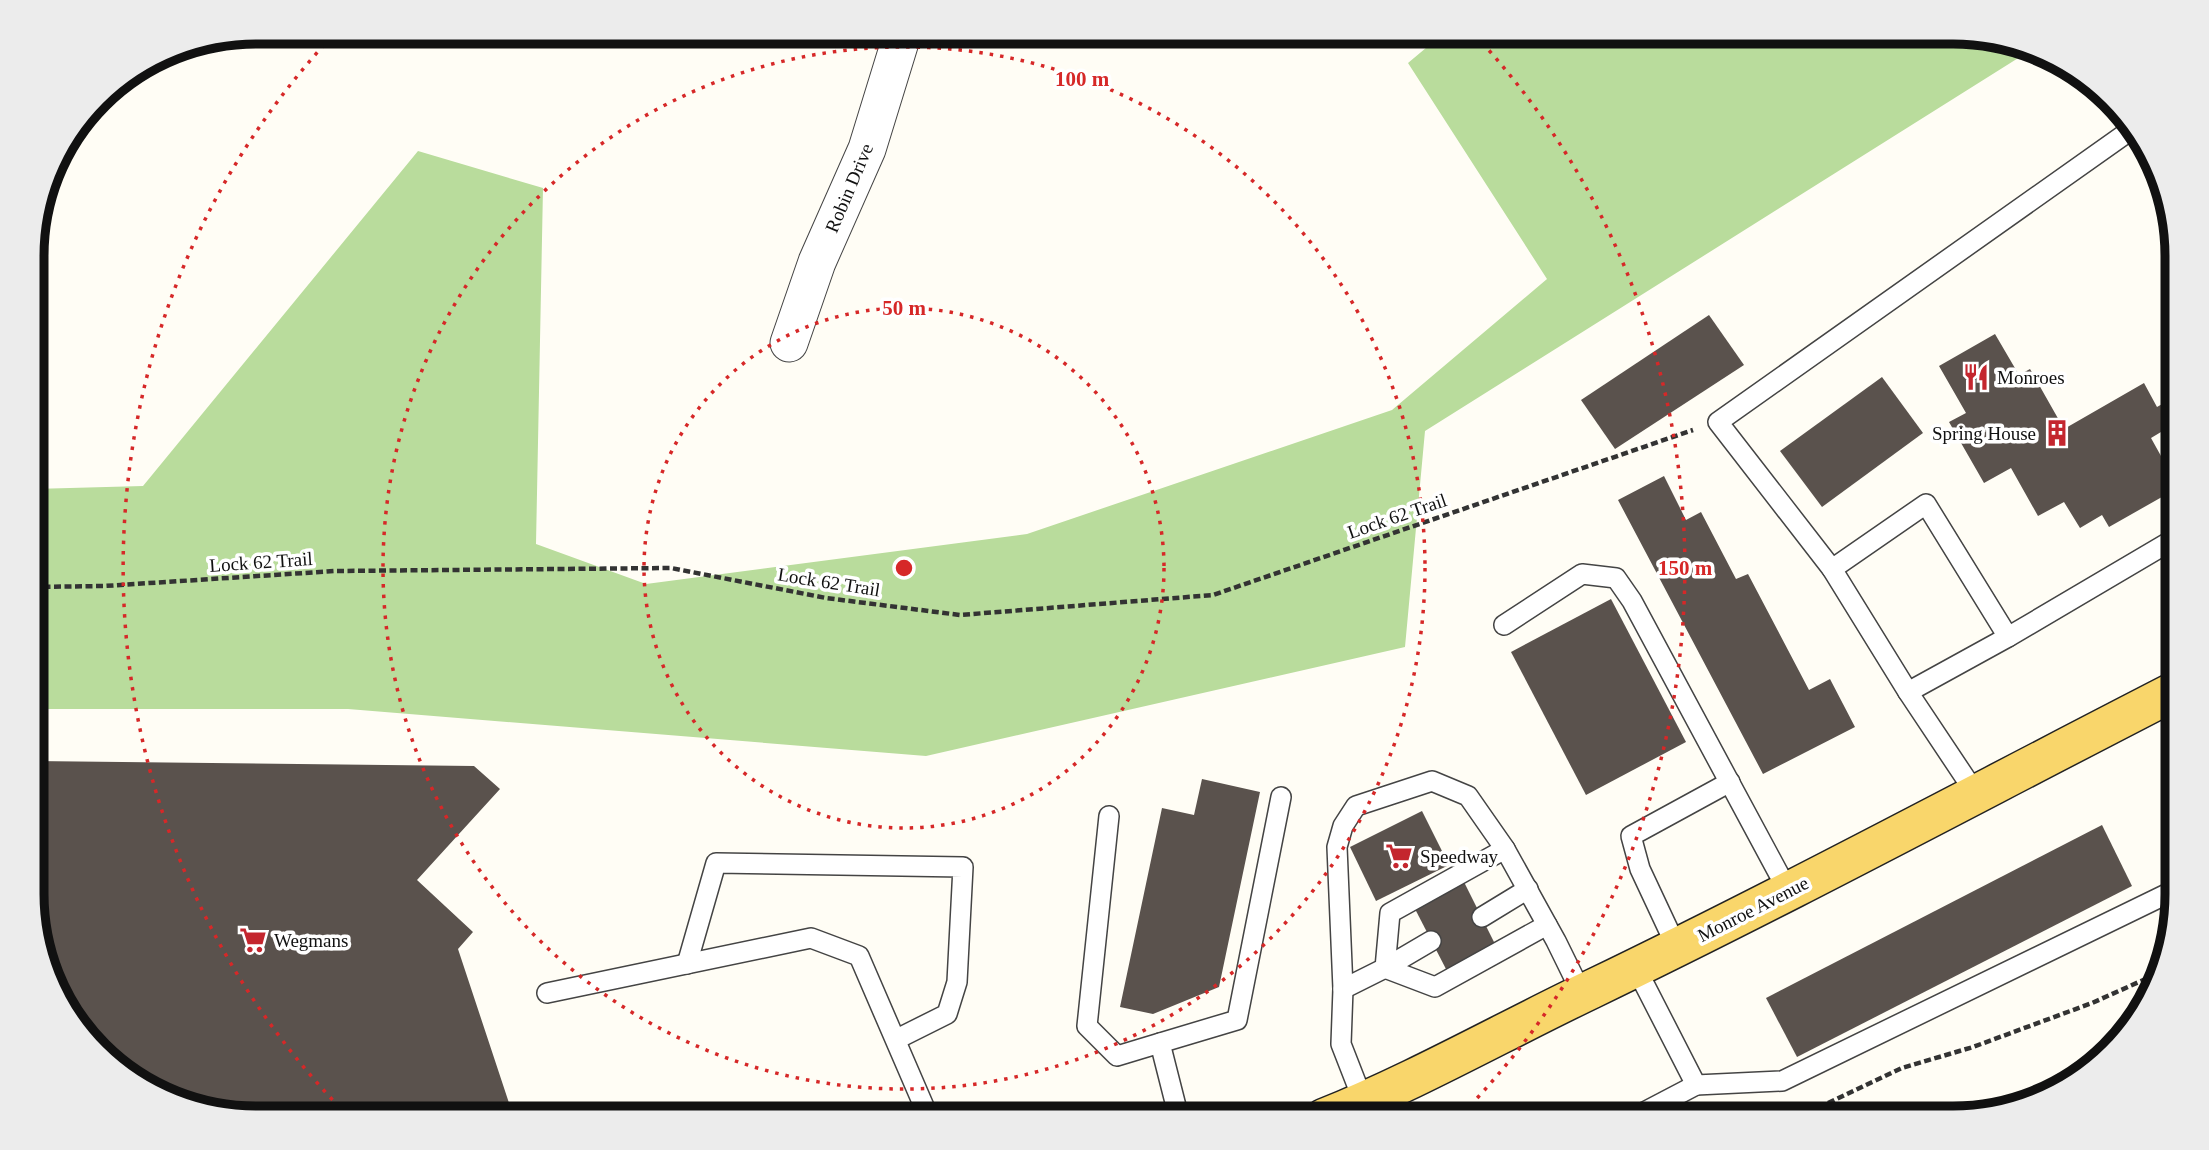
<svg xmlns="http://www.w3.org/2000/svg" width="2209" height="1150" font-family="Georgia,serif">
<style>
.forest{fill:#b9dc9c}
.building{fill:#5a524d}
.lines{fill:none;stroke-linecap:round;stroke-linejoin:round}
.service-casing{stroke:#444;stroke-width:22}
.minor-casing{stroke:#444;stroke-width:39}
.primary-casing{stroke:#222;stroke-width:41}
.path{stroke:#333;stroke-width:4.5;stroke-dasharray:7 3.5;stroke-linecap:butt}
.service{stroke:#fff;stroke-width:19}
.minor{stroke:#fff;stroke-width:37}
.primary{stroke:#f9d66b;stroke-width:38}
.ring{fill:none;stroke:#d62828;stroke-width:3.5;stroke-dasharray:3.5 7}
.labels{text-anchor:middle;dominant-baseline:central;stroke-width:7;stroke-linejoin:round;paint-order:stroke}
.street-label{font-size:19px;fill:#111;stroke:#fff}
.poi-label{font-size:19px;fill:#111;stroke:#fff;text-anchor:start}
.rim{fill:none;stroke:#111;stroke-width:9}
.centre{fill:#d62828;stroke:#fff;stroke-width:3.5}
.ring-label{font-size:21px;text-anchor:middle;font-weight:bold;fill:#d62828;stroke:#fff;stroke-width:7;stroke-linejoin:round;paint-order:stroke}
</style>
<rect width="100%" height="100%" fill="#fffdf5"/>
<polygon class="forest" points="1445,32 1953,32 2031,50 1425,431 1405,647 926,756 348,709 33,709 33,489 143,486 418,151 543,188 536,544 646,584 1027,534 1392,410 1547,279 1408,63"/>
<g class="building">
<polygon points="1709,315 1744,365 1615,449 1581,400"/>
<polygon points="1995,334 2019,375 2030,369 2064,429 2144,383 2157,407 2171,399 2176,408 2176,423 2151,438 2176,483 2176,489 2109,527 2102,515 2080,528 2064,502 2038,516 2011,468 1984,483 1949,422 1966,413 1939,366"/>
<polygon points="1882,377 1923,433 1822,507 1780,451"/>
<polygon points="1664,476 1686,520 1701,512 1736,579 1748,574 1809,690 1830,679 1855,727 1763,774 1618,500"/>
<polygon points="1611,599 1686,742 1586,795 1511,652"/>
<polygon points="33,761 474,766 500,789 417,880 473,932 458,949 514,1118 256,1118 156,1095 78,1030 33,923"/>
<polygon points="1202,779 1260,792 1219,987 1153,1014 1120,1007 1162,808 1194,815"/>
<polygon points="1422,811 1449,865 1376,901 1350,847"/>
<polygon points="2102,825 2132,886 1797,1057 1766,998"/>
<polygon points="1464,882 1496,946 1447,971 1414,907"/>
</g>
<g class="lines">
<defs>
<g id="service">
<polyline points="1832,569 1926,504 2008,637"/>
<polyline points="1504,625 1582,574 1616,578 1632,601 1788,891"/>
<polyline points="1908,692 2008,637 2176,538"/>
<polyline points="1976,794 1908,692 1832,569 1718,422 2135,127"/>
<polyline points="1109,816 1087,1026 1117,1056 1160,1043"/>
<polyline points="1482,917 1528,889"/>
<polyline points="1431,941 1385,968 1435,987 1547,925"/>
<polyline points="1677,948 1640,869 1631,836 1730,782"/>
<polyline points="687,964 716,863 963,867 957,982 947,1014 897,1039"/>
<polyline points="1636,968 1696,1085 1782,1081 2177,889"/>
<polyline points="1343,989 1385,968 1390,913 1505,849 1556,941 1582,994"/>
<polyline points="547,993 811,938 859,956 929,1118"/>
<polyline points="1364,1103 1341,1044 1343,989 1337,847 1343,826 1356,806 1432,781 1468,796 1505,849"/>
<polyline points="1179,1118 1160,1043 1237,1020 1281,797"/>
<polyline points="1633,1118 1696,1085"/>
</g>
<polyline id="minor" points="789,343 817,262 867,149 903,32"/>
<path id="primary" d="M1324,1118C1416,1081 1502,1032 1592,989C1789,894 1982,790 2177,690"/>
</defs>
<use href="#service" class="service-casing"/>
<use href="#minor" class="minor-casing"/>
<use href="#primary" class="primary-casing"/>
<g class="path">
<polyline points="33,587 104,586 335,571 671,568 826,598 960,615 1213,595 1693,430"/>
<polyline points="1789,1118 1805,1114 1902,1068 1973,1047 2092,1003 2159,973"/>
</g>
<use href="#service" class="service"/>
<use href="#minor" class="minor"/>
<use href="#primary" class="primary"/>
</g>
<g class="ring">
<circle cx="904" cy="568" r="260"/>
<circle cx="904" cy="568" r="521"/>
<path d="M347 1115A781 781 0 0 1 333 35M1475 35A781 781 0 0 1 1461 1115"/>
</g>
<defs>
<symbol id="restaurant-bare" viewBox="-9 -9 18 18"><path d="M-5-6h1v4h1v-4h1v4h1v-4h1v5L-1.5 .5V6h-2V.5L-5-1ZM5-6V6H3V1.5H1.5Q1.5-4 5-6Z" fill="#c4262e" stroke="#fff" stroke-width="2.5" paint-order="stroke"/></symbol>
<symbol id="building-bare" viewBox="-9 -9 18 18"><path d="M-4-6H4V6H1V3H-1V6H-4ZM-2.5-4.3h1.7v1.8h-1.7ZM.8-4.3h1.7v1.8H.8ZM-2.5-1h1.7V.8h-1.7ZM.8-1h1.7V.8H.8Z" fill="#c4262e" stroke="#fff" stroke-width="2.5" paint-order="stroke"/></symbol>
<symbol id="supermarket-bare" viewBox="-9 -9 18 18"><path d="M-6-5.5h2.5l.6 2H6L4.5 2H-2.5L-4.4-4H-6ZM-1.5 3.2a1.3 1.3 0 1 0 .1 0ZM3 3.2a1.3 1.3 0 1 0 .1 0Z" fill="#c4262e" stroke="#fff" stroke-width="2.5" paint-order="stroke"/></symbol>
</defs>
<g fill-rule="evenodd">
<use href="#restaurant-bare" x="1957" y="358" width="38" height="38"/>
<use href="#building-bare" x="2038" y="414" width="38" height="38"/>
<use href="#supermarket-bare" x="1380" y="837" width="38" height="38"/>
<use href="#supermarket-bare" x="234" y="921" width="38" height="38"/>
</g>
<g class="labels">
<g class="street-label">
<text transform="translate(849 188) rotate(-67)">Robin Drive</text>
<text transform="translate(1397 516) rotate(-19)">Lock 62 Trail</text>
<text transform="translate(261 562) rotate(-4)">Lock 62 Trail</text>
<text transform="translate(829 582) rotate(9)">Lock 62 Trail</text>
<text transform="translate(1753 909) rotate(-27)">Monroe Avenue</text>
</g>
<g class="poi-label">
<text x="1997" y="377">Monroes</text>
<text x="2036" y="433" text-anchor="end">Spring House</text>
<text x="1420" y="856">Speedway</text>
<text x="274" y="940">Wegmans</text>
</g>
</g>
<path d="M0 0H2209V1150H0ZM256 44H1953A212 212 0 0 1 2165 256V894A212 212 0 0 1 1953 1106H256A212 212 0 0 1 44 894V256A212 212 0 0 1 256 44Z" fill="#ececec" fill-rule="evenodd"/>
<path class="rim" d="M256 44H1953A212 212 0 0 1 2165 256V894A212 212 0 0 1 1953 1106H256A212 212 0 0 1 44 894V256A212 212 0 0 1 256 44Z"/>
<circle cx="904" cy="568" r="10" class="centre"/>
<g class="ring-label">
<text x="1082" y="86">100 m</text>
<text x="904" y="315">50 m</text>
<text x="1685" y="575">150 m</text>
</g>
</svg>
